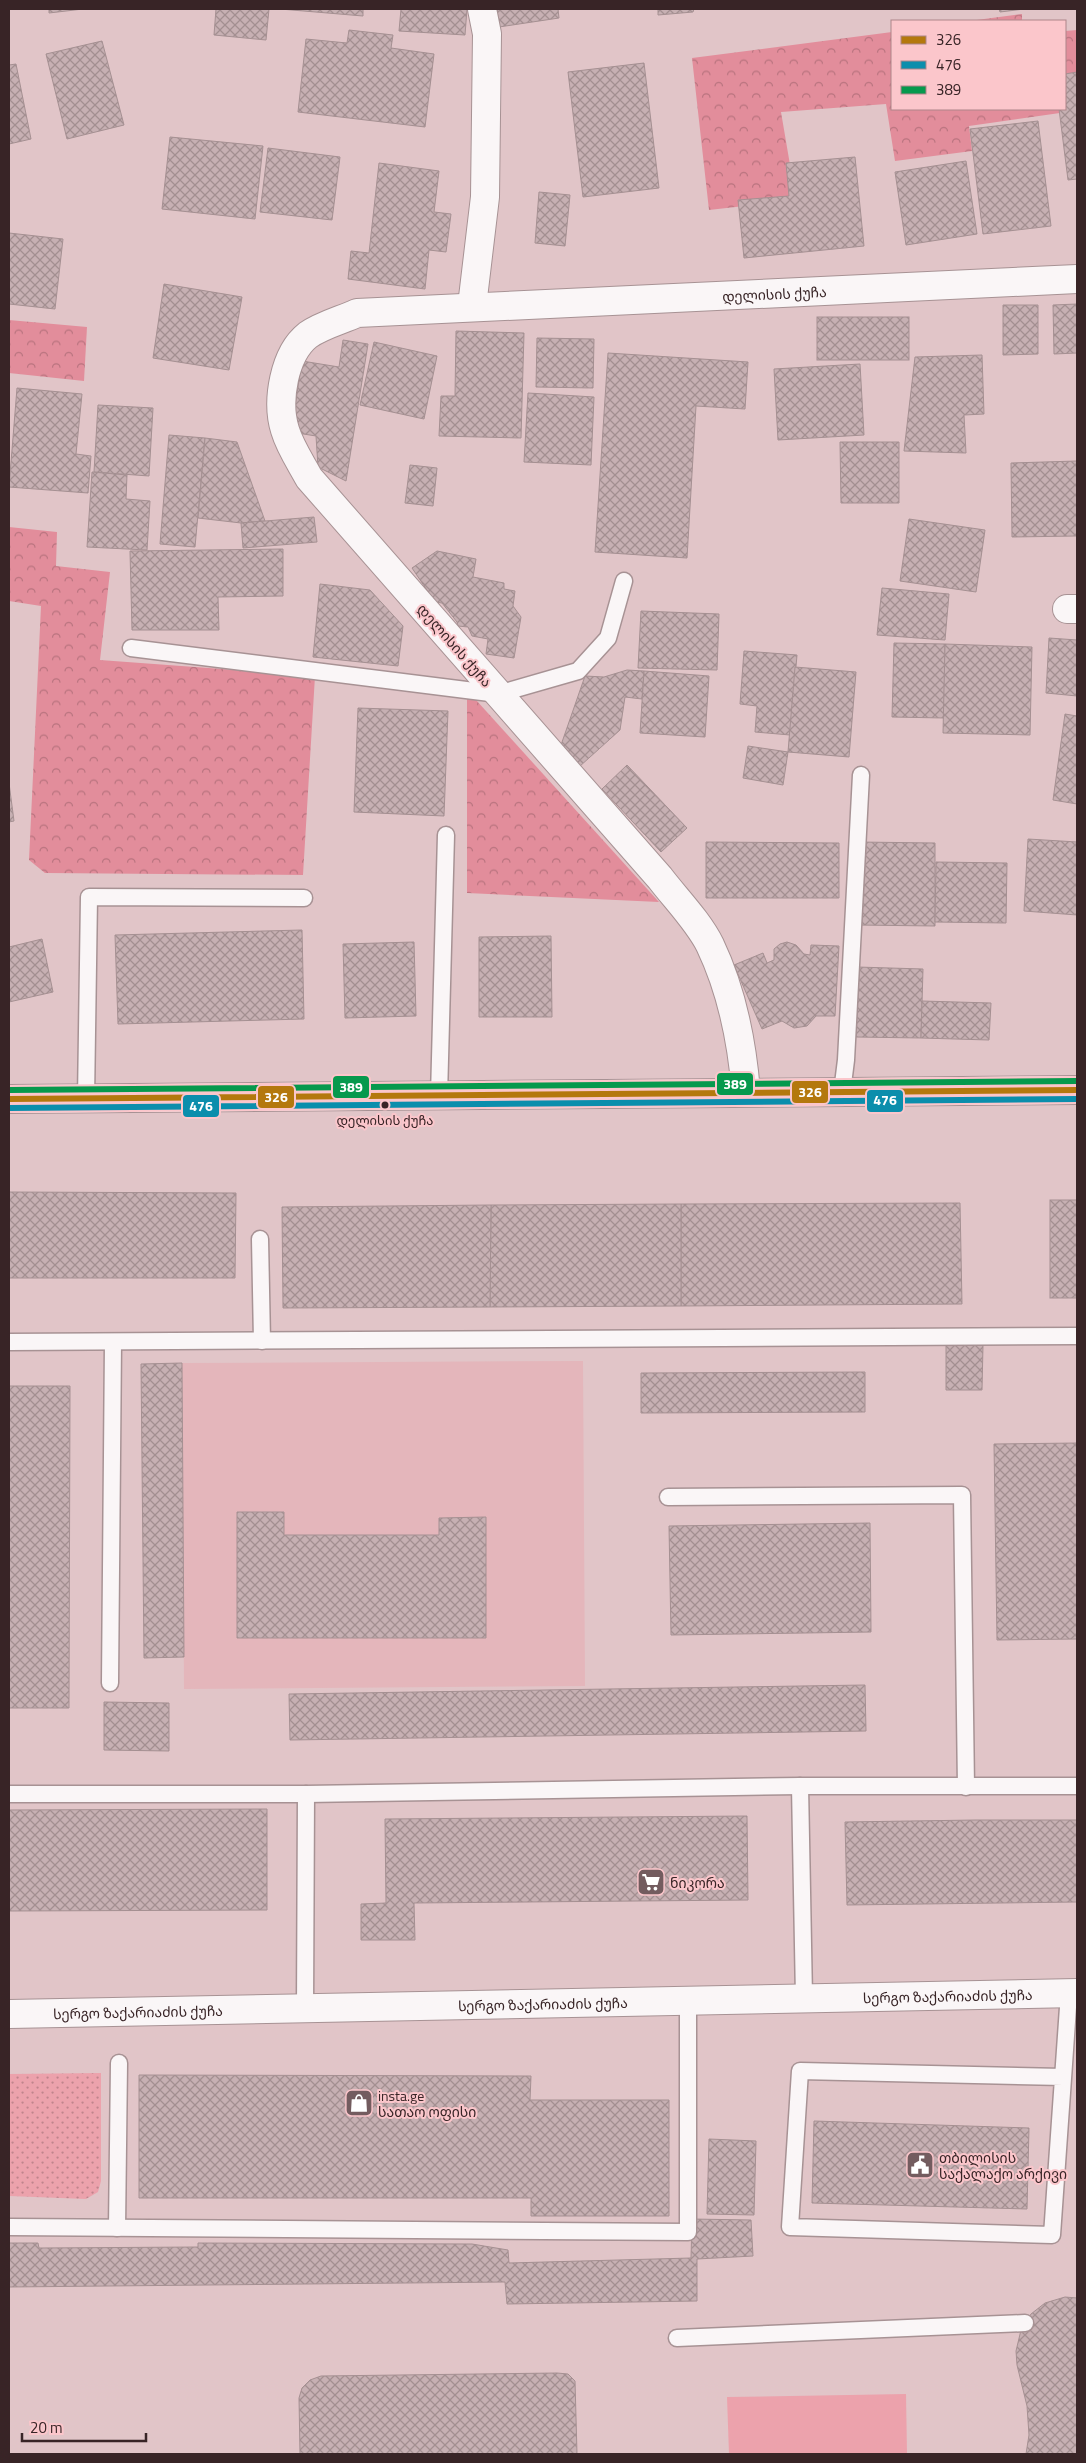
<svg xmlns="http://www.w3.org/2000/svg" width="1086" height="2463" font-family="'Titillium Web','Noto Sans Georgian',sans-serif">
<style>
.built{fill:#e4b6bb}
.forest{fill:url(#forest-crowns)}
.park{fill:url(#park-dots)}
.garden{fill:#eca2ac}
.building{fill:url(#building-cross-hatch);stroke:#a59092}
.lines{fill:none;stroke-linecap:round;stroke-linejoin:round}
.lane-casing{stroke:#a79294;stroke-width:19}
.street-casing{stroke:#a79294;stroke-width:30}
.secondary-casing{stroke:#a79294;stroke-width:30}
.lane{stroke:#faf6f7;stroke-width:16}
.street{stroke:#faf6f7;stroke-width:28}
.secondary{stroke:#faf6f7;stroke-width:28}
.bus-1-casing{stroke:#fbc6cb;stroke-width:10}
.bus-2-casing{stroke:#fbc6cb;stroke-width:10}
.bus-3-casing{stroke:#fbc6cb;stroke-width:10}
.bus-1{stroke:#b4780d;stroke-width:6}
.bus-2{stroke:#0b8eac;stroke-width:6}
.bus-3{stroke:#06994d;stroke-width:6}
.bus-dot{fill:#382426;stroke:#fbc6cb;stroke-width:2}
.labels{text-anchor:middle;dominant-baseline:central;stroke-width:4;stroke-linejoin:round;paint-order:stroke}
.bus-label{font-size:13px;fill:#382426;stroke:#fbc6cb}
.street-label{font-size:14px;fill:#382426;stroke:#fbc6cb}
.poi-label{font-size:14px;fill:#382426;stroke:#fbc6cb;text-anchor:start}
.line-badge{stroke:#fbc6cb;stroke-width:2}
.badge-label{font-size:14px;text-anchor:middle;font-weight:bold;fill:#fff}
</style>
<defs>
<pattern id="forest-crowns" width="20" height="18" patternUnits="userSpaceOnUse" patternTransform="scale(1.25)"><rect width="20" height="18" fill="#e28d9b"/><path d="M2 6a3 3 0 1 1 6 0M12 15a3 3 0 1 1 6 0" fill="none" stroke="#b8737e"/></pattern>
<pattern id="park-dots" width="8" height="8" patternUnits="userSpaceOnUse" patternTransform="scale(1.25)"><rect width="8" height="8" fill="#eca2ac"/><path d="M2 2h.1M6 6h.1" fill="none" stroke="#c0848c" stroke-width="1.8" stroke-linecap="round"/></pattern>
<pattern id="building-cross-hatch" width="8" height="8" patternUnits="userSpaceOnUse" patternTransform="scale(1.25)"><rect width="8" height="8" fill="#c7b0b3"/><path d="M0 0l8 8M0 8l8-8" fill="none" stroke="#a38f91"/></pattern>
</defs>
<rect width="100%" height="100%" fill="#e1c5c8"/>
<polygon class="built" points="583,1361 585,1686 184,1689 182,1363"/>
<g class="forest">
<polygon points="1022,14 1022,21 969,21"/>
<polygon points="1077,30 1077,75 1068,77 1074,111 969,126 972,151 895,161 886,104 781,112 796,200 709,210 692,58 892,32 892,109 1065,109 1065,31"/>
<polygon points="9,320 87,327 84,381 9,373"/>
<polygon points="9,527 57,532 56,566 110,572 100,660 315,676 303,875 45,873 29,860 41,606 9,601"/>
<polygon points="467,690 659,902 467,893"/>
</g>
<polygon class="park" points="101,2073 101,2181 98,2192 86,2199 9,2196 9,2074"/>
<polygon class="garden" points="906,2394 907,2454 729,2454 727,2397"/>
<g class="building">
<polygon points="49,9 83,9 49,13"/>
<polygon points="216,9 269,9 266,40 214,35"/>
<polygon points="280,9 363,9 363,16"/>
<polygon points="401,9 467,9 465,35 399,31"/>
<polygon points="497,9 558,9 559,18 499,27"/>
<polygon points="658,9 694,9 693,12 658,15"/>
<polygon points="999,9 1024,9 1000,12"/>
<polygon points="349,30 393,35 391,48 434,54 425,127 298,112 306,39 347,43"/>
<polygon points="102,41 124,125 67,139 46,54"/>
<polygon points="644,63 659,188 583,197 568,72"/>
<polygon points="16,64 31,139 9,144 9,65"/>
<polygon points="1077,72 1077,179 1068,180 1059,109 1065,109 1065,74"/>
<polygon points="1038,121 1051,226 983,234 970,129"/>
<polygon points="170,137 263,146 255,219 162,209"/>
<polygon points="268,148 340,157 332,220 260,212"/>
<polygon points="855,157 864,246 744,258 738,200 789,196 786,163"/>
<polygon points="966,161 977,234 906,245 895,172"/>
<polygon points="379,163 439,171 434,212 451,214 446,252 429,250 425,289 348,279 351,251 369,253"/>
<polygon points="539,192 570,195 565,246 535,243"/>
<polygon points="9,233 63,239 55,309 9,304"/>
<polygon points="164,284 242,297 229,370 153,358"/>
<polygon points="1077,304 1077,353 1054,354 1053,305"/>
<polygon points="1003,305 1038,305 1038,354 1003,355"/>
<rect x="817" y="317" width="92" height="43"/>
<polygon points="456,331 524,333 521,438 439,436 441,396 455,396"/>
<polygon points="537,338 594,339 593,388 536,387"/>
<polygon points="343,340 368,344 346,481 318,467 316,436 291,432 302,361 339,367"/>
<polygon points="374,342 437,356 424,419 360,405"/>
<polygon points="608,353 748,362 745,409 696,406 687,558 595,552"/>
<polygon points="982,355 984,414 964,415 966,453 904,451 915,357"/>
<polygon points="860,364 864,435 778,440 774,369"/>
<polygon points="17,388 82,394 76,454 91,456 88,493 9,487"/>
<polygon points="528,393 594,397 591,465 524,462"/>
<polygon points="98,405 153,408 149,476 94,472"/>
<polygon points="169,435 205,438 195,547 160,544"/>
<polygon points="205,438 237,442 265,521 241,523 198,518"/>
<polygon points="840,442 899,442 899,503 841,503"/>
<polygon points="1077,461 1077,536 1012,537 1011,463"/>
<polygon points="410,465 437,468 433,506 405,503"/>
<polygon points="92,472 127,475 126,499 150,501 147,550 87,547"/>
<polygon points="314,517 317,542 243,548 241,523"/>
<polygon points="909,519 985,530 976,592 900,581"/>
<polygon points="283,549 283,596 218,597 219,630 132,630 130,551"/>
<polygon points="437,551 476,559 473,577 504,583 504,589 515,591 513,606 521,617 514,658 486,654 488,639 472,636 468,627 458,626 457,622 442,603 435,602 412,568"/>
<polygon points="320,584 370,590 403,626 398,666 313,657"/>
<polygon points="882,588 949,594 945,640 877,635"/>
<polygon points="641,611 719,614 717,670 638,668"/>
<polygon points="1049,638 1077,640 1077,696 1046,693"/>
<polygon points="894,643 945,644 944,718 892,717"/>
<polygon points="945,644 1032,647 1030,735 943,733"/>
<polygon points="744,651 797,655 790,735 755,732 757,706 740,704"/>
<polygon points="795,667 856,672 849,757 788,752"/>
<polygon points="627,670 644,671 642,699 625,697 620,730 579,767 561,745 585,676 604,677"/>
<polygon points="644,671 709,676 705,737 640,733"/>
<polygon points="358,708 448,711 444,816 354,812"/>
<polygon points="1065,714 1077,716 1077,804 1053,800"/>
<polygon points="748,746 788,752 783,785 743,778"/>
<polygon points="627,765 687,828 661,852 602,789"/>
<polygon points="9,783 14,821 9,822"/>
<polygon points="1028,839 1077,842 1077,915 1024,911"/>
<polygon points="706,842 839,843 839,898 706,898"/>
<polygon points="858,842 935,843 935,926 857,925"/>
<polygon points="936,862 1007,863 1006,923 935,922"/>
<polygon points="302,930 304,1019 118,1024 115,935"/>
<polygon points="551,936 552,1017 479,1017 479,937"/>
<polygon points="42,939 53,992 9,1002 9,947"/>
<polygon points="414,942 416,1016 345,1018 343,944"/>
<polygon points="787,942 796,945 804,954 810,955 811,945 839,946 835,1016 816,1016 807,1026 794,1028 782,1021 762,1029 734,965 763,953 767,963 774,960 774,949 780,944"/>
<polygon points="857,967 923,969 921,1038 856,1037"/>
<polygon points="922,1001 991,1003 989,1040 921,1038"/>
<polygon points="9,1192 236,1193 235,1278 9,1278"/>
<rect x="1050" y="1200" width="27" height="98"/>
<polygon points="960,1203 962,1304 681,1306 681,1204"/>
<polygon points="681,1204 681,1306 490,1307 491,1205"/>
<polygon points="491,1205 490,1307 283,1308 282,1207"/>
<polygon points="946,1345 983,1345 982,1390 946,1390"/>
<polygon points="182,1363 184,1657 144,1658 141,1364"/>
<polygon points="865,1372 865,1412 641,1413 641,1373"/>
<polygon points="9,1386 70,1386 69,1708 9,1708"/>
<polygon points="1077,1443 1077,1639 997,1640 994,1444"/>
<polygon points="237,1512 284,1512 284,1535 439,1535 439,1518 486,1517 486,1638 237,1638"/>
<polygon points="870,1523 871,1632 671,1635 669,1526"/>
<polygon points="865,1685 866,1731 290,1740 289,1694"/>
<polygon points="104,1702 169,1703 169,1751 104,1750"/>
<polygon points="267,1809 267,1910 9,1911 9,1810"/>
<polygon points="747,1816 748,1900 414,1903 415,1940 361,1940 361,1904 386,1903 385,1819"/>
<polygon points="976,1820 1077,1820 1077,1902 847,1905 845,1822"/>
<polygon points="139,2075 531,2076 530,2100 669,2100 669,2216 531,2216 531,2198 139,2198"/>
<polygon points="814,2121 1029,2128 1027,2209 812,2203"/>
<polygon points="709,2139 756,2141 754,2215 707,2214"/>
<polygon points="692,2219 751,2220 753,2256 697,2259 697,2301 507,2304 505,2282 9,2287 9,2243 38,2243 39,2248 198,2247 198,2243 472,2244 508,2250 509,2263 691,2258"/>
<polygon points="1065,2297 1077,2298 1077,2454 1026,2454 1029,2435 1027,2406 1017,2365 1016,2351 1021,2330 1031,2314 1045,2303"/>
<polygon points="557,2373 568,2374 575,2381 577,2454 300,2454 299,2398 302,2388 310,2380 321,2376"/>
</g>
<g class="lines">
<defs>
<g id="lane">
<polyline points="131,648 498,694 578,671 608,638 624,581"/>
<polyline points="842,1092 846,1060 861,775"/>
<polyline points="439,1096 446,835"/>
<polyline points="86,1099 89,897 304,898"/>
<polyline points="260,1239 262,1341"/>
<polyline points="9,1342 1077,1336"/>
<polyline points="668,1497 962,1495 966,1787"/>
<polyline points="110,1683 113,1342"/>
<polyline points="800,1786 804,1998"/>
<polyline points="9,1794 306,1794 800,1786 1077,1786"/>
<polyline points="305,2007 306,1794"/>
<polyline points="1063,2077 800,2071 790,2227 1052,2235 1069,1993"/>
<polyline points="9,2227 688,2232 688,2001"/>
<polyline points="117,2228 119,2063"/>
<polyline points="677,2338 1025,2323"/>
</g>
<g id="street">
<polyline points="472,306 485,197 487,34 482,9"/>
<polyline points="1067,609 1077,609"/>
<path id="s1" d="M746,1092C742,1042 732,991 710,945C698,921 676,899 660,878L309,478C301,463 290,447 285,430C276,401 284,354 308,335C322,325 342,320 357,313L1077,279"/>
<path id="s2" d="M9,2014L1077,1993"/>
</g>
<polyline id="secondary" points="9,1099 1077,1090"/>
</defs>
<use href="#lane" class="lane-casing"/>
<use href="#street" class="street-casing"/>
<use href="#secondary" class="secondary-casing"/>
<use href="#lane" class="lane"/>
<use href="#street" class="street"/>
<use href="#secondary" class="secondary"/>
<defs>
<polyline id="bus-1" points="9,1099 1077,1090"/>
<polyline id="bus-2" points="9,1108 1077,1099"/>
<polyline id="bus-3" points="9,1090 1077,1081"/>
</defs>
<use href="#bus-1" class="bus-1-casing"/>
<use href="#bus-2" class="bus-2-casing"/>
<use href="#bus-3" class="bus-3-casing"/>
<use href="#bus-1" class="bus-1"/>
<use href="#bus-2" class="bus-2"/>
<use href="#bus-3" class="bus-3"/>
</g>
<defs>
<symbol id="supermarket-square" viewBox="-11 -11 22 22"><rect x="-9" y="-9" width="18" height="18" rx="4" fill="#735c5f" stroke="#fbc6cb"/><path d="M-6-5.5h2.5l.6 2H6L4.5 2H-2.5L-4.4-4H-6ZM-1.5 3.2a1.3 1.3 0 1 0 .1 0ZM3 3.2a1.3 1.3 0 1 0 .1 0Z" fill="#fff"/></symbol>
<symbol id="shop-square" viewBox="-11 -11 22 22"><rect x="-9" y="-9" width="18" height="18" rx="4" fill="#735c5f" stroke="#fbc6cb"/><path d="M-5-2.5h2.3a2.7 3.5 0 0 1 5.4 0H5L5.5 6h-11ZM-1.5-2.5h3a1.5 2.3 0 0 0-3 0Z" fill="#fff"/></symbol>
<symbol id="civic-square" viewBox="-11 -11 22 22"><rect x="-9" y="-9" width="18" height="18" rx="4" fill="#735c5f" stroke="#fbc6cb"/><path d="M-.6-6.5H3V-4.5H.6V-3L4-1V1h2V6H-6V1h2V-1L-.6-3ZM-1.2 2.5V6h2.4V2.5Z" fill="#fff"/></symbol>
</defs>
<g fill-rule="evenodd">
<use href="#supermarket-square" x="635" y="1866" width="32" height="32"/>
<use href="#shop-square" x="343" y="2087" width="32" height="32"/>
<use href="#civic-square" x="904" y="2149" width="32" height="32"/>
</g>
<circle class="bus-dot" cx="385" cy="1105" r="4.5"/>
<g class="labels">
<g class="bus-label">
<text x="385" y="1120">დელისის ქუჩა</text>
</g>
<g class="street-label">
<text stroke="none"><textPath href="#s1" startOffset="1396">დელისის ქუჩა</textPath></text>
<text transform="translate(455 645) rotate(49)">დელისის ქუჩა</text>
<text stroke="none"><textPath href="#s2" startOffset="939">სერგო ზაქარიაძის ქუჩა</textPath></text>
<text stroke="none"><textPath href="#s2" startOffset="534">სერგო ზაქარიაძის ქუჩა</textPath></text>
<text stroke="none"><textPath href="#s2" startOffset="129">სერგო ზაქარიაძის ქუჩა</textPath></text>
</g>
<g class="poi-label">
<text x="670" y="1882">ნიკორა</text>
<text x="378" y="2095">insta.ge<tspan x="378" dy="16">სათაო ოფისი</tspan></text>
<text x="939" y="2157">თბილისის<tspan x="939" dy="16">საქალაქო არქივი</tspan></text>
</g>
</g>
<g class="line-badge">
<rect x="716" y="1072" width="38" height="24" rx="5" fill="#06994d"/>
<rect x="332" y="1075" width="38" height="24" rx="5" fill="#06994d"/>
<rect x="791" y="1080" width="38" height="24" rx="5" fill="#b4780d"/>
<rect x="257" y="1085" width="38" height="24" rx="5" fill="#b4780d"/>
<rect x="866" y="1089" width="38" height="24" rx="5" fill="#0b8eac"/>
<rect x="182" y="1094" width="38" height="24" rx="5" fill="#0b8eac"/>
</g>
<g class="badge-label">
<text x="735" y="1089">389</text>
<text x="351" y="1092">389</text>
<text x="810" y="1097">326</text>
<text x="276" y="1102">326</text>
<text x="885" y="1105">476</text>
<text x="201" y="1111">476</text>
</g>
<rect width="1086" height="2463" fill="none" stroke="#382426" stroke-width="20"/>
<rect x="891" y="20" width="175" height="90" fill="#fbc6cb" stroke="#ad8589"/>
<rect x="901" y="36" width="25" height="8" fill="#b4780d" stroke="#ad8589"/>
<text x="936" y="45" font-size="15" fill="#382426">326</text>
<rect x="901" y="61" width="25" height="8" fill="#0b8eac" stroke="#ad8589"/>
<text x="936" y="70" font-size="15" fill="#382426">476</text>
<rect x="901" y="86" width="25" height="8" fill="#06994d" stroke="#ad8589"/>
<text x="936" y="95" font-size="15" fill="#382426">389</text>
<path d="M22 2433v8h124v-8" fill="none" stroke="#382426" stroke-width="2.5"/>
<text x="30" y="2433" font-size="15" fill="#382426" stroke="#fbc6cb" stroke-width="4" paint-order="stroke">20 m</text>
</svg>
